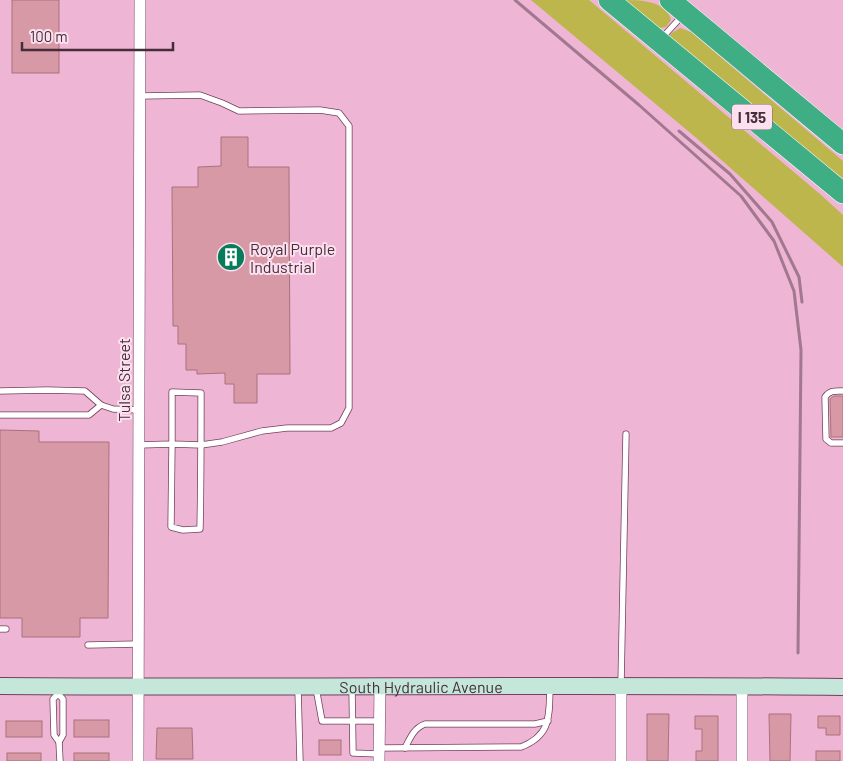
<svg xmlns="http://www.w3.org/2000/svg" width="843" height="761" font-family="Barlow,sans-serif">
<style>
.green{fill:#bdb64d}
.building{fill:#d799a6;stroke:#ab707d}
.lines{fill:none;stroke-linecap:round;stroke-linejoin:round}
.lane-casing{stroke:#71415d;stroke-width:7}
.street-casing{stroke:#71415d;stroke-width:12}
.secondary-casing{stroke:#71415d;stroke-width:18}
.highway-casing{stroke:#fff;stroke-width:22}
.lane{stroke:#fff;stroke-width:5.5}
.street{stroke:#fff;stroke-width:11}
.secondary{stroke:#c5e7da;stroke-width:16}
.highway{stroke:#3fae85;stroke-width:21}
.rail{stroke:#a1788e;stroke-width:3}
.labels{text-anchor:middle;dominant-baseline:central;stroke-width:4;stroke-linejoin:round;paint-order:stroke}
.shield{fill:#fde0ef;stroke:#7c6370;stroke-width:1}
.shield-label{font-size:15px;font-weight:bold;fill:#452e3a}
.poi-label{font-size:16px;fill:#452e3a;stroke:#fde0ef;text-anchor:start}
.street-label{font-size:16px;fill:#452e3a;stroke:#fde0ef}
</style>
<rect width="100%" height="100%" fill="#eeb5d4"/>
<g class="green">
<polygon points="531,0 589,0 820,194 843,215 843,267 694,136"/>
<path d="M621,0C639,0 666,0 671,20L666,27L660,28Z"/>
<polygon points="680,28 691,32 843,161 843,186 669,36 672,33"/>
</g>
<g class="building">
<rect x="12" y="0" width="47" height="73"/>
<polygon points="221,137 248,137 248,167 289,167 290,374 257,374 257,403 234,403 234,384 225,384 225,373 197,374 197,370 186,370 186,344 178,344 178,326 173,326 172,187 198,187 198,167 221,166"/>
<polygon points="834,396 843,396 843,437 831,437 830,399"/>
<polygon points="0,430 39,431 39,442 109,442 108,618 80,618 80,637 22,637 22,618 0,618"/>
<polygon points="647,714 669,714 668,761 647,761"/>
<polygon points="769,714 791,714 790,761 770,761"/>
<polygon points="695,716 718,716 718,761 696,761 696,751 702,751 702,729 695,729"/>
<polygon points="818,716 840,716 840,735 826,735 826,728 818,728"/>
<rect x="74" y="720" width="35" height="17"/>
<rect x="6" y="721" width="36" height="16"/>
<polygon points="157,728 192,728 193,759 156,759"/>
<rect x="319" y="740" width="22" height="15"/>
<rect x="816" y="751" width="24" height="10"/>
<rect x="7" y="753" width="34" height="8"/>
<rect x="74" y="753" width="35" height="8"/>
</g>
<g class="lines">
<defs>
<g id="lane">
<polyline points="661,39 682,16"/>
<polyline points="0,391 47,390 85,391 101,405 89,415 0,415"/>
<path d="M843,391C835,391 830,390 825,397L826,439L831,443H843"/>
<polyline points="101,405 113,409 139,410"/>
<path d="M139,445L172,444L171,527L183,530L200,529C201,484 201,438 201,393L172,392V444L201,445L222,442L262,431L287,428H331L341,423L349,408V126L339,113L320,110L239,111L222,103L200,95L140,96"/>
<polyline points="0,629 6,629"/>
<polyline points="88,645 139,644"/>
<polyline points="621,684 626,434"/>
<polyline points="316,688 322,721 380,721"/>
<polyline points="298,689 300,761"/>
<polyline points="352,689 353,753 379,754"/>
<polyline points="58,691 58,694 53,699 54,735 59,742"/>
<polyline points="58,694 63,699 63,735 59,742 60,761"/>
<path d="M380,748L521,747C552,735 549,715 550,686"/>
<path d="M405,748C410,738 414,728 425,724H535L548,721"/>
</g>
<g id="street">
<polyline points="742,686 742,761"/>
<polyline points="138,761 140,0"/>
<polyline points="379,761 380,686"/>
<polyline points="621,761 621,684"/>
</g>
<g id="secondary">
<path id="s1" d="M0,686C281,688 562,684 843,687"/>
</g>
<g id="highway">
<polyline points="609,0 843,193"/>
<polyline points="670,0 843,144"/>
</g>
</defs>
<use href="#lane" class="lane-casing"/>
<use href="#street" class="street-casing"/>
<use href="#secondary" class="secondary-casing"/>
<use href="#highway" class="highway-casing"/>
<use href="#lane" class="lane"/>
<use href="#street" class="street"/>
<use href="#secondary" class="secondary"/>
<use href="#highway" class="highway"/>
<g class="rail">
<polyline points="515,0 639,105 741,196 774,241 794,291 801,350 798,653"/>
<polyline points="679,131 730,174 772,222 799,277 802,302"/>
</g>
</g>
<defs>
<symbol id="building-disc" viewBox="-11 -11 22 22"><circle r="9.5" fill="#067c5a" stroke="#fde0ef"/><path d="M-4-6H4V6H1V3H-1V6H-4ZM-2.5-4.3h1.7v1.8h-1.7ZM.8-4.3h1.7v1.8H.8ZM-2.5-1h1.7V.8h-1.7ZM.8-1h1.7V.8H.8Z" fill="#fff"/></symbol>
</defs>
<g fill-rule="evenodd">
<use href="#building-disc" x="215" y="241" width="32" height="32"/>
</g>
<g class="labels">
<rect class="shield" x="732" y="104.5" width="40" height="25" rx="4"/>
<g class="shield-label">
<text x="752" y="117">I 135</text>
</g>
<g class="poi-label">
<text x="250" y="248">Royal Purple<tspan x="250" dy="18">Industrial</tspan></text>
</g>
<g class="street-label">
<text transform="translate(123 380) rotate(-90)">Tulsa Street</text>
<text stroke="none"><textPath href="#s1" startOffset="421">South Hydraulic Avenue</textPath></text>
</g>
</g>
<path d="M22 42v8h151v-8" fill="none" stroke="#452e3a" stroke-width="2.5"/>
<text x="30" y="42" font-size="15" fill="#452e3a" stroke="#fde0ef" stroke-width="4" paint-order="stroke">100 m</text>
</svg>
